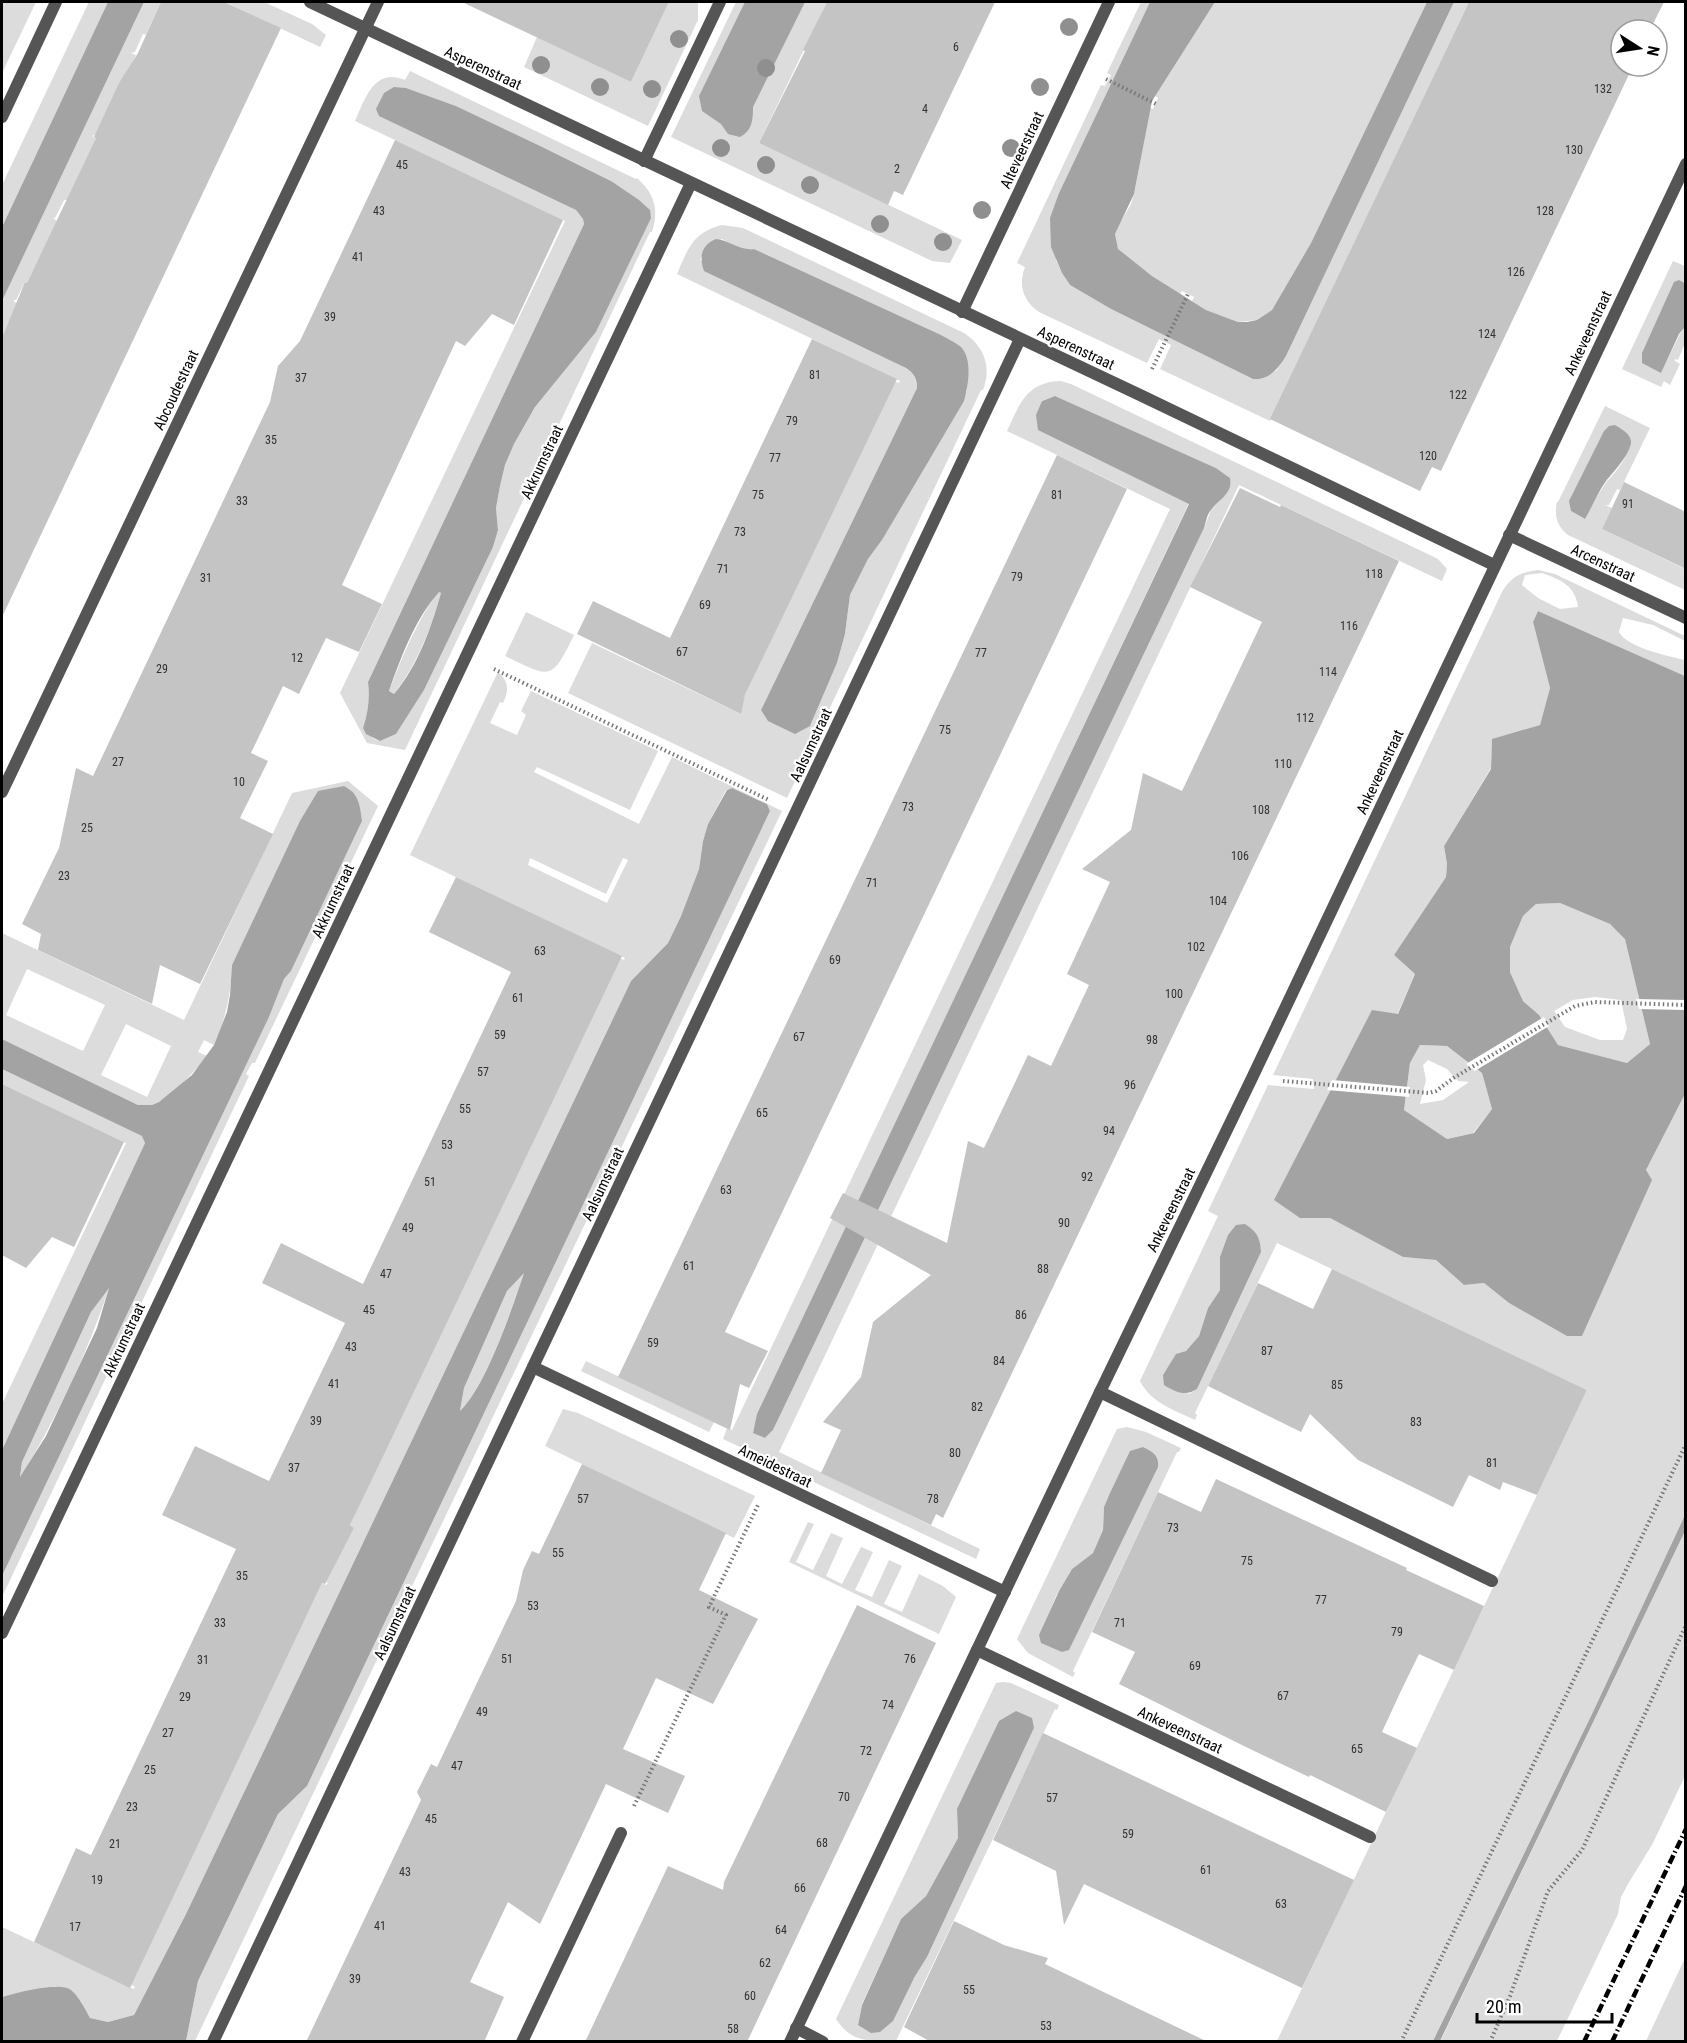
<svg xmlns="http://www.w3.org/2000/svg" width="1687" height="2043" font-family="'Roboto Condensed',sans-serif">
<style>
.green{fill:#dcdcdc;fill-rule:evenodd}
.water{fill:#a3a3a3;fill-rule:evenodd}
.pier{fill:#fff}
.building{fill:#c4c4c4}
.lines{fill:none;stroke-linecap:round;stroke-linejoin:round}
.path{stroke:#777;stroke-width:4;stroke-dasharray:1.5 3;stroke-linecap:butt}
.lane{stroke:#555;stroke-width:12}
.street{stroke:#555;stroke-width:12}
.rail{stroke:#000;stroke-width:4.5;stroke-dasharray:9 3 1.5 3;stroke-linecap:butt}
.tree{fill:#8f8f8f}
.labels{text-anchor:middle;dominant-baseline:central;stroke-width:4.5;stroke-linejoin:round;paint-order:stroke}
.number-label{font-size:12px;fill:#313131}
.street-label{font-size:15px;fill:#000;stroke:#fff}
</style>
<rect width="100%" height="100%" fill="#fff"/>
<g class="green">
<polygon points="2,2 36,2 2,73"/>
<polygon points="89,2 108,2 2,227 2,185"/>
<polygon points="144,2 161,2 146,35 143,34 135,52 131,53 136,55 106,118 95,135 92,136 96,138 67,200 64,200 55,218 53,218 57,221 27,283 25,282 16,300 14,300 14,302 18,303 2,338 2,301"/>
<polygon points="225,2 264,2 312,24 326,35 320,47"/>
<polygon points="669,2 698,2 698,20 648,126 524,67 537,37 631,82"/>
<polygon points="736,2 827,2 759,143 962,240 950,263 932,261 671,137"/>
<path d="M1141,2H1150L1059,193L1056,260L1062,273L1070,285L1111,309L1253,379L1276,371L1286,356L1454,2H1469L1270,421L1160,369L1171,345L1159,339L1147,363L1039,312C1023,301 1018,285 1025,267L1017,263L1101,85L1105,86L1111,75L1107,73Z"/>
<polygon points="1215,2 1427,2 1311,243 1272,310 1257,320 1238,322 1206,310 1192,301 1194,297 1182,291 1180,294 1152,276 1123,254 1118,249 1116,242 1115,234 1117,228 1131,204 1135,190 1150,108 1153,109 1158,98 1155,96"/>
<path d="M410,71L636,179L637,178C655,194 659,210 652,232H650L405,750L367,743L340,693L565,221L355,121C365,99 374,67 405,80ZM406,88L456,106L611,181L650,218L596,332L535,407L514,444L505,465L500,486L496,508L498,530L493,547L424,690L396,734L380,741L374,739L363,728C368,713 370,698 368,682L584,224L583,219L576,210Z"/>
<path d="M722,225L743,228L964,333C984,346 992,367 983,390H981L787,798L568,693L592,643L741,714V712L738,710L894,381L899,383L900,381L677,274C688,249 693,232 722,225ZM722,239L741,249H754L939,334L967,369V391L882,540L868,559L850,595L845,634L837,663L810,726L761,710L917,388C916,379 914,373 906,368L700,260L707,245Z"/>
<polygon points="1673,261 1685,266 1685,283 1679,280 1661,372 1680,334 1685,327 1685,343 1678,360 1675,359 1675,361 1680,364 1670,385 1664,381 1661,387 1622,369"/>
<path d="M1061,381L1071,384L1432,556L1438,559L1447,569L1442,581L1239,485L779,1452L980,1549L976,1559L723,1439L727,1428L732,1430L1170,509L1007,431C1020,404 1026,382 1061,381ZM1055,396L1216,468L1230,478L1227,493L1211,510L1204,528L773,1430L765,1438L753,1432L758,1414L1189,503L1041,401Z"/>
<path d="M1605,406L1650,428L1620,490L1617,489L1609,505H1605L1612,508L1602,529L1685,569V590L1568,535C1557,526 1554,516 1557,502H1558ZM1631,439C1630,453 1617,472 1607,481L1583,518L1571,511Z"/>
<path d="M1538,570L1555,574L1685,636V641L1653,625L1623,618L1619,632C1628,648 1668,656 1685,660V676L1538,611L1533,622L1550,688L1540,725L1492,740L1491,768L1444,846L1447,864L1446,877L1394,955L1415,974L1397,1015L1372,1011L1300,1218H1330L1403,1257L1436,1260L1464,1285L1484,1283L1509,1303L1567,1335L1582,1336L1646,1170L1685,1094V1515L1592,1714L1433,2041H1277L1587,1390L1277,1243L1195,1413L1197,1415L1195,1420C1174,1410 1151,1403 1140,1381L1218,1216L1208,1211L1268,1085L1314,1089L1313,1079L1273,1075L1502,592C1511,577 1521,572 1538,570ZM1542,573C1561,580 1575,585 1578,607L1560,609L1538,598L1522,585L1525,575ZM1261,1252L1197,1389L1189,1394L1163,1375L1176,1355L1186,1351L1199,1336L1208,1308L1220,1290L1221,1280Z"/>
<path d="M438,591L441,593C431,629 417,664 394,694L389,691C402,656 417,622 438,591Z"/>
<path d="M526,612L574,635C551,683 550,677 505,656Z"/>
<path d="M498,672C509,681 509,691 503,703L500,702L490,723L517,735L526,715L521,711L531,691L658,751L630,810L537,767L534,772L639,824L672,757L782,811L195,2041H186L198,1981L278,1814L307,1786L770,811L767,804L732,788L726,790L708,824L703,841L699,869L681,916L668,943L631,981L186,1914L134,2015L108,2022L90,2018L73,1992L55,1986L2,1997V1927L134,1989L135,1987L131,1985L296,1637L322,1583L326,1585L328,1583L323,1580L354,1528L350,1525L378,1465L620,958L624,960L625,958L410,855ZM530,858L606,894L623,858L628,860L607,903L528,865Z"/>
<path d="M348,781L378,806L255,1063H252L246,1074L249,1076L2,1597V1576L269,1017L284,979L291,971L362,821L351,790L344,786L318,792L232,965C231,994 226,1018 214,1045L204,1040L198,1052L207,1056C196,1070 169,1100 152,1105C148,1106 142,1106 138,1105L2,1039V933L184,1020L292,793ZM27,969L105,1005L83,1051L6,1015ZM126,1024L171,1046L147,1097L101,1075Z"/>
<path d="M1560,903L1610,924L1625,938L1650,1044L1627,1063L1558,1045L1539,1016L1523,1001L1510,972V947L1523,916L1536,904ZM1595,997L1621,1000L1627,1029L1623,1040H1600L1565,1027L1554,1011L1573,1000Z"/>
<path d="M1420,1045L1447,1046L1482,1073L1492,1109L1473,1133L1447,1139L1404,1110L1410,1063ZM1428,1060L1447,1069L1458,1081L1469,1082L1443,1100L1420,1104L1426,1080L1423,1065Z"/>
<polygon points="2,1069 143,1136 145,1143 2,1450 2,1404 126,1143 2,1084"/>
<path d="M525,1271C509,1314 490,1378 460,1412L464,1388L507,1291Z"/>
<path d="M110,1285C88,1353 56,1418 20,1479L22,1462L91,1312Z"/>
<polygon points="586,1361 714,1422 709,1432 581,1371"/>
<polygon points="563,1409 578,1413 755,1496 734,1538 545,1446"/>
<path d="M1127,1427L1146,1432L1181,1448L1179,1452H1177L1073,1671L1075,1673L1073,1677L1028,1653L1017,1639L1117,1429ZM1143,1447L1062,1652L1040,1635L1056,1596L1072,1569L1093,1553L1103,1530L1104,1507L1109,1495L1130,1452Z"/>
<polygon points="808,1522 814,1524 796,1562 813,1570 831,1533 843,1538 826,1576 842,1584 861,1547 873,1552 855,1590 872,1597 889,1560 902,1566 884,1604 902,1612 919,1574 943,1586 956,1597 939,1634 789,1562"/>
<polygon points="1685,1531 1685,1776 1653,1843 1628,1884 1621,1897 1618,1914 1557,2041 1440,2042"/>
<path d="M1003,1682L1011,1683L1059,1705L1057,1710L1055,1709L896,2041C868,2041 852,2043 836,2019L996,1683ZM1034,1728L927,1957L914,1978L858,2025L862,2004L901,1919L926,1896L958,1838L957,1809Z"/>
<polygon points="1685,1958 1685,2041 1646,2041"/>
</g>
<g class="water">
<polygon points="108,2 144,2 2,301 2,227"/>
<path d="M745,2H805L753,107C753,120 752,131 740,137L728,134L721,124L702,111L699,96Z"/>
<path d="M1150,2H1215L1152,101L1134,194L1115,234L1118,249L1152,276L1206,310L1238,322H1247L1257,320L1272,310L1311,243L1427,2H1454L1286,356C1278,369 1269,380 1253,379L1111,309L1070,285L1062,273L1051,247L1050,218L1059,193Z"/>
<path d="M394,87L406,88L456,106L540,146L611,181L639,200L650,210L651,218L596,332L535,407L514,444L505,465L500,486L496,508L498,530L493,547L424,690L396,734L380,741L366,734L363,728C368,713 370,698 368,682L584,224L583,219L576,210L379,116L376,109L384,93ZM439,592L441,593C431,628 418,666 394,694L389,691C401,657 415,619 439,592Z"/>
<path d="M716,239C730,240 739,251 754,249L939,334C946,338 955,342 961,347C973,360 968,386 964,401L882,540L868,559L850,595L845,634L837,663L810,726L795,734L768,721L761,710L917,388C917,379 914,373 906,368L704,271C699,257 701,245 716,239Z"/>
<polygon points="1679,280 1685,283 1685,327 1679,334 1661,373 1642,363 1642,353 1674,282"/>
<path d="M1055,396L1216,468L1230,478C1233,494 1219,499 1211,510C1207,514 1206,522 1204,528L773,1430L765,1438L753,1433L757,1414L1189,504L1038,430L1036,415L1042,401Z"/>
<path d="M1615,425C1621,429 1630,433 1631,441C1632,452 1613,473 1606,481C1598,492 1592,507 1585,519L1571,511L1569,501L1604,431L1609,426Z"/>
<path d="M1538,611L1685,676V1094L1646,1170L1652,1180L1582,1336H1567L1509,1303L1484,1283L1464,1285L1436,1260L1403,1257L1330,1218H1300L1274,1200L1372,1010L1398,1014L1415,974L1394,955L1446,877L1447,864L1444,846L1491,769L1492,739L1540,725L1550,688L1533,622ZM1560,903L1610,924L1625,939L1650,1044L1627,1063L1558,1045L1539,1015L1523,1001L1510,972V947L1523,916L1536,904ZM1420,1045L1447,1046L1482,1073L1492,1109L1474,1133L1447,1139L1404,1110L1410,1063Z"/>
<path d="M344,786C359,793 360,806 362,821L291,971L284,979L269,1017L2,1576V1450L145,1143L142,1136L2,1069V1039L138,1105H152L159,1102L192,1075L214,1045L227,1012L230,995L232,965L300,821L318,791ZM109,1288L97,1328L46,1436L20,1477L22,1462L91,1312Z"/>
<path d="M732,788L767,804L770,811L307,1786L278,1814L198,1981L186,2041H2V1997C16,1993 60,1981 71,1990C79,1997 85,2009 90,2018L108,2022L134,2015L186,1914L631,981L668,943L681,916L699,869L703,841L708,824L727,790ZM524,1273C512,1309 486,1386 460,1411L464,1388L507,1291Z"/>
<path d="M1245,1224C1257,1232 1260,1237 1261,1252L1197,1389C1185,1397 1176,1392 1164,1385L1163,1375L1176,1354L1186,1351L1199,1336L1208,1308L1220,1290V1257L1228,1235L1236,1225Z"/>
<path d="M1143,1447C1153,1452 1159,1455 1158,1467L1069,1650L1062,1652L1041,1643L1039,1635L1059,1591L1072,1569L1093,1553L1103,1530L1104,1507L1109,1495L1130,1451Z"/>
<polygon points="1685,1515 1685,1531 1440,2041 1433,2041 1592,1714"/>
<polygon points="1016,1711 1032,1718 1034,1728 927,1957 914,1978 893,2021 880,2032 871,2033 858,2025 862,2005 901,1919 926,1896 958,1838 957,1809 999,1721"/>
</g>
<g class="pier">
<polygon points="1636,999 1685,1000 1685,1010 1639,1009"/>
<polygon points="1544,1017 1549,1026 1478,1069 1475,1071 1466,1064"/>
<polygon points="1332,1080 1410,1087 1409,1097 1327,1090"/>
</g>
<g class="building">
<polygon points="161,2 224,2 281,28 2,617 2,338 25,282 27,283 96,138 94,137 119,83 138,53"/>
<polygon points="462,2 669,2 631,82"/>
<polygon points="827,2 995,2 903,195 894,191 888,205 759,143 805,51 803,50"/>
<polygon points="1469,2 1664,2 1650,30 1621,30 1621,66 1633,66 1441,471 1432,467 1420,491 1270,419"/>
<polygon points="395,140 563,220 514,325 492,314 465,346 456,341 342,585 382,604 359,652 326,638 299,694 283,686 251,753 268,761 240,818 273,834 200,984 160,965 152,1004 38,950 41,934 22,924 59,848 76,768 93,776 270,402 278,366 300,341"/>
<polygon points="812,339 897,379 745,695 741,714 577,634 593,601 670,638"/>
<polygon points="1057,455 1127,489 725,1332 768,1351 749,1388 740,1384 730,1430 618,1377"/>
<polygon points="1624,482 1686,512 1686,569 1602,529"/>
<polygon points="1240,488 1280,507 1281,505 1399,561 943,1518 936,1514 931,1525 821,1473 841,1430 823,1422 861,1377 873,1322 931,1275 830,1218 843,1193 947,1243 968,1141 984,1148 1028,1055 1051,1066 1089,985 1067,974 1110,882 1082,869 1131,830 1143,773 1182,791 1262,622 1190,587"/>
<polygon points="456,877 622,956 376,1471 350,1525 354,1528 325,1584 322,1583 130,1988 34,1942 76,1848 91,1855 236,1549 162,1515 195,1446 269,1481 345,1323 262,1283 281,1243 363,1284 511,972 429,932"/>
<polygon points="2,1084 124,1142 74,1247 52,1237 26,1268 2,1255"/>
<polygon points="1332,1269 1587,1390 1537,1495 1503,1482 1500,1490 1469,1475 1453,1507 1358,1460 1310,1414 1301,1432 1208,1386 1258,1283 1313,1309"/>
<polygon points="582,1464 726,1533 699,1590 758,1619 713,1704 656,1678 623,1749 685,1776 668,1813 606,1784 540,1924 508,1902 470,1982 504,1997 484,2042 306,2042 421,1800 417,1792 431,1764 437,1767 516,1601 523,1570 532,1551 539,1554"/>
<polygon points="1216,1479 1407,1568 1406,1570 1484,1606 1454,1670 1419,1654 1400,1693 1382,1732 1417,1748 1386,1812 1310,1775 1309,1777 1248,1748 1119,1684 1135,1652 1092,1632 1158,1492 1201,1512"/>
<polygon points="857,1605 936,1643 747,2042 585,2042 668,1866 723,1890 724,1882"/>
<polygon points="1043,1733 1354,1880 1302,1988 1084,1884 1064,1925 1056,1871 993,1840"/>
<polygon points="954,1921 1004,1945 1048,1958 1045,1964 1208,2042 931,2042 904,2027"/>
</g>
<g class="lines">
<g class="path">
<polyline points="1106,79 1156,104"/>
<polyline points="1152,369 1189,292"/>
<polyline points="494,669 769,800"/>
<polyline points="1283,1081 1429,1093 1436,1091 1455,1077 1575,1006 1595,1002 1686,1005"/>
<polyline points="634,1806 726,1615 709,1607 758,1505"/>
<polyline points="1401,2042 1686,1444"/>
<polyline points="1490,2042 1510,1996 1548,1891 1582,1850 1686,1625"/>
</g>
<polyline class="lane" points="522,2042 621,1833"/>
<g class="street">
<polyline points="310,2 1140,395 1494,565"/>
<polyline points="2,117 56,2"/>
<polyline points="644,161 720,2"/>
<polyline points="962,312 1109,2"/>
<polyline points="1509,535 1686,618"/>
<polyline points="2,792 378,2"/>
<polyline points="533,1367 1005,1592"/>
<polyline points="1100,1392 1492,1581"/>
<polyline points="2,1633 691,183"/>
<polyline points="977,1650 1370,1837"/>
<polyline points="796,2028 823,2042"/>
<polyline points="213,2042 1020,339"/>
<polyline points="790,2042 1100,1392 1252,1078 1686,164"/>
</g>
<g class="rail">
<polyline points="1584,2042 1686,1829"/>
<polyline points="1612,2042 1686,1886"/>
</g>
</g>
<g class="tree">
<circle cx="1069" cy="27" r="9"/>
<circle cx="679" cy="39" r="9"/>
<circle cx="541" cy="65" r="9"/>
<circle cx="766" cy="68" r="9"/>
<circle cx="600" cy="87" r="9"/>
<circle cx="1040" cy="87" r="9"/>
<circle cx="652" cy="89" r="9"/>
<circle cx="721" cy="148" r="9"/>
<circle cx="1011" cy="148" r="9"/>
<circle cx="766" cy="165" r="9"/>
<circle cx="810" cy="185" r="9"/>
<circle cx="982" cy="210" r="9"/>
<circle cx="880" cy="224" r="9"/>
<circle cx="943" cy="242" r="9"/>
</g>
<g class="labels">
<g class="number-label">
<text x="956" y="47">6</text>
<text x="1603" y="89">132</text>
<text x="925" y="109">4</text>
<text x="1574" y="150">130</text>
<text x="402" y="165">45</text>
<text x="897" y="169">2</text>
<text x="379" y="211">43</text>
<text x="1545" y="211">128</text>
<text x="358" y="257">41</text>
<text x="1516" y="272">126</text>
<text x="330" y="317">39</text>
<text x="1487" y="334">124</text>
<text x="815" y="375">81</text>
<text x="301" y="378">37</text>
<text x="1458" y="395">122</text>
<text x="792" y="421">79</text>
<text x="271" y="440">35</text>
<text x="1428" y="456">120</text>
<text x="775" y="458">77</text>
<text x="758" y="495">75</text>
<text x="1057" y="495">81</text>
<text x="242" y="501">33</text>
<text x="1628" y="504">91</text>
<text x="740" y="532">73</text>
<text x="723" y="569">71</text>
<text x="1374" y="574">118</text>
<text x="1017" y="577">79</text>
<text x="206" y="578">31</text>
<text x="705" y="605">69</text>
<text x="1349" y="626">116</text>
<text x="682" y="652">67</text>
<text x="981" y="653">77</text>
<text x="297" y="658">12</text>
<text x="162" y="669">29</text>
<text x="1328" y="672">114</text>
<text x="1305" y="718">112</text>
<text x="945" y="730">75</text>
<text x="118" y="762">27</text>
<text x="1283" y="764">110</text>
<text x="239" y="782">10</text>
<text x="908" y="807">73</text>
<text x="1261" y="810">108</text>
<text x="87" y="828">25</text>
<text x="1240" y="856">106</text>
<text x="64" y="876">23</text>
<text x="872" y="883">71</text>
<text x="1218" y="901">104</text>
<text x="1196" y="947">102</text>
<text x="540" y="951">63</text>
<text x="835" y="960">69</text>
<text x="1174" y="994">100</text>
<text x="518" y="998">61</text>
<text x="500" y="1035">59</text>
<text x="799" y="1037">67</text>
<text x="1152" y="1040">98</text>
<text x="483" y="1072">57</text>
<text x="1130" y="1085">96</text>
<text x="465" y="1109">55</text>
<text x="762" y="1113">65</text>
<text x="1109" y="1131">94</text>
<text x="447" y="1145">53</text>
<text x="1087" y="1177">92</text>
<text x="430" y="1182">51</text>
<text x="726" y="1190">63</text>
<text x="1064" y="1223">90</text>
<text x="408" y="1228">49</text>
<text x="689" y="1266">61</text>
<text x="1043" y="1269">88</text>
<text x="386" y="1274">47</text>
<text x="369" y="1310">45</text>
<text x="1021" y="1315">86</text>
<text x="653" y="1343">59</text>
<text x="351" y="1347">43</text>
<text x="1267" y="1351">87</text>
<text x="999" y="1361">84</text>
<text x="334" y="1384">41</text>
<text x="1337" y="1385">85</text>
<text x="977" y="1407">82</text>
<text x="316" y="1421">39</text>
<text x="1416" y="1422">83</text>
<text x="955" y="1453">80</text>
<text x="1492" y="1463">81</text>
<text x="294" y="1468">37</text>
<text x="583" y="1499">57</text>
<text x="933" y="1499">78</text>
<text x="1173" y="1528">73</text>
<text x="558" y="1553">55</text>
<text x="1247" y="1561">75</text>
<text x="242" y="1576">35</text>
<text x="1321" y="1600">77</text>
<text x="533" y="1606">53</text>
<text x="220" y="1623">33</text>
<text x="1120" y="1623">71</text>
<text x="1397" y="1632">79</text>
<text x="507" y="1659">51</text>
<text x="910" y="1659">76</text>
<text x="203" y="1660">31</text>
<text x="1195" y="1666">69</text>
<text x="1283" y="1696">67</text>
<text x="185" y="1697">29</text>
<text x="888" y="1705">74</text>
<text x="482" y="1712">49</text>
<text x="168" y="1733">27</text>
<text x="1357" y="1749">65</text>
<text x="866" y="1751">72</text>
<text x="457" y="1766">47</text>
<text x="150" y="1770">25</text>
<text x="844" y="1797">70</text>
<text x="1052" y="1798">57</text>
<text x="132" y="1807">23</text>
<text x="431" y="1819">45</text>
<text x="1128" y="1834">59</text>
<text x="822" y="1843">68</text>
<text x="115" y="1844">21</text>
<text x="1206" y="1870">61</text>
<text x="405" y="1872">43</text>
<text x="97" y="1880">19</text>
<text x="800" y="1888">66</text>
<text x="1281" y="1904">63</text>
<text x="380" y="1926">41</text>
<text x="75" y="1927">17</text>
<text x="781" y="1930">64</text>
<text x="765" y="1963">62</text>
<text x="355" y="1979">39</text>
<text x="969" y="1990">55</text>
<text x="750" y="1996">60</text>
<text x="1046" y="2026">53</text>
<text x="733" y="2029">58</text>
</g>
<g class="street-label">
<text transform="translate(483 68) rotate(25)">Asperenstraat</text>
<text transform="translate(1022 150) rotate(-65)">Alteveerstraat</text>
<text transform="translate(1588 333) rotate(-65)">Ankeveenstraat</text>
<text transform="translate(1076 348) rotate(25)">Asperenstraat</text>
<text transform="translate(176 390) rotate(-65)">Abcoudestraat</text>
<text transform="translate(542 462) rotate(-65)">Akkrumstraat</text>
<text transform="translate(1603 563) rotate(25)">Arcenstraat</text>
<text transform="translate(811 745) rotate(-65)">Aalsumstraat</text>
<text transform="translate(1380 772) rotate(-65)">Ankeveenstraat</text>
<text transform="translate(333 901) rotate(-65)">Akkrumstraat</text>
<text transform="translate(603 1184) rotate(-65)">Aalsumstraat</text>
<text transform="translate(1171 1210) rotate(-64)">Ankeveenstraat</text>
<text transform="translate(124 1340) rotate(-65)">Akkrumstraat</text>
<text transform="translate(775 1466) rotate(26)">Ameidestraat</text>
<text transform="translate(395 1623) rotate(-65)">Aalsumstraat</text>
<text transform="translate(1180 1730) rotate(25)">Ankeveenstraat</text>
</g>
</g>
<rect width="1687" height="2043" fill="none" stroke="#000000" stroke-width="6"/>
<g transform="translate(1639 48) rotate(102)"><circle r="28" fill="#ffffff" stroke="#999999" stroke-width="1.5"/>
<path d="M0-4.5L10 22L0 15L-10 22Z" fill="#000000"/>
<text y="-9" font-size="16" font-weight="bold" text-anchor="middle" fill="#000000">N</text>
</g>
<path d="M1477 2013v9h135v-9" fill="none" stroke="#000000" stroke-width="3"/>
<text x="1486" y="2013" font-size="18" fill="#000000" stroke="#ffffff" stroke-width="4.5" paint-order="stroke">20 m</text>
</svg>
